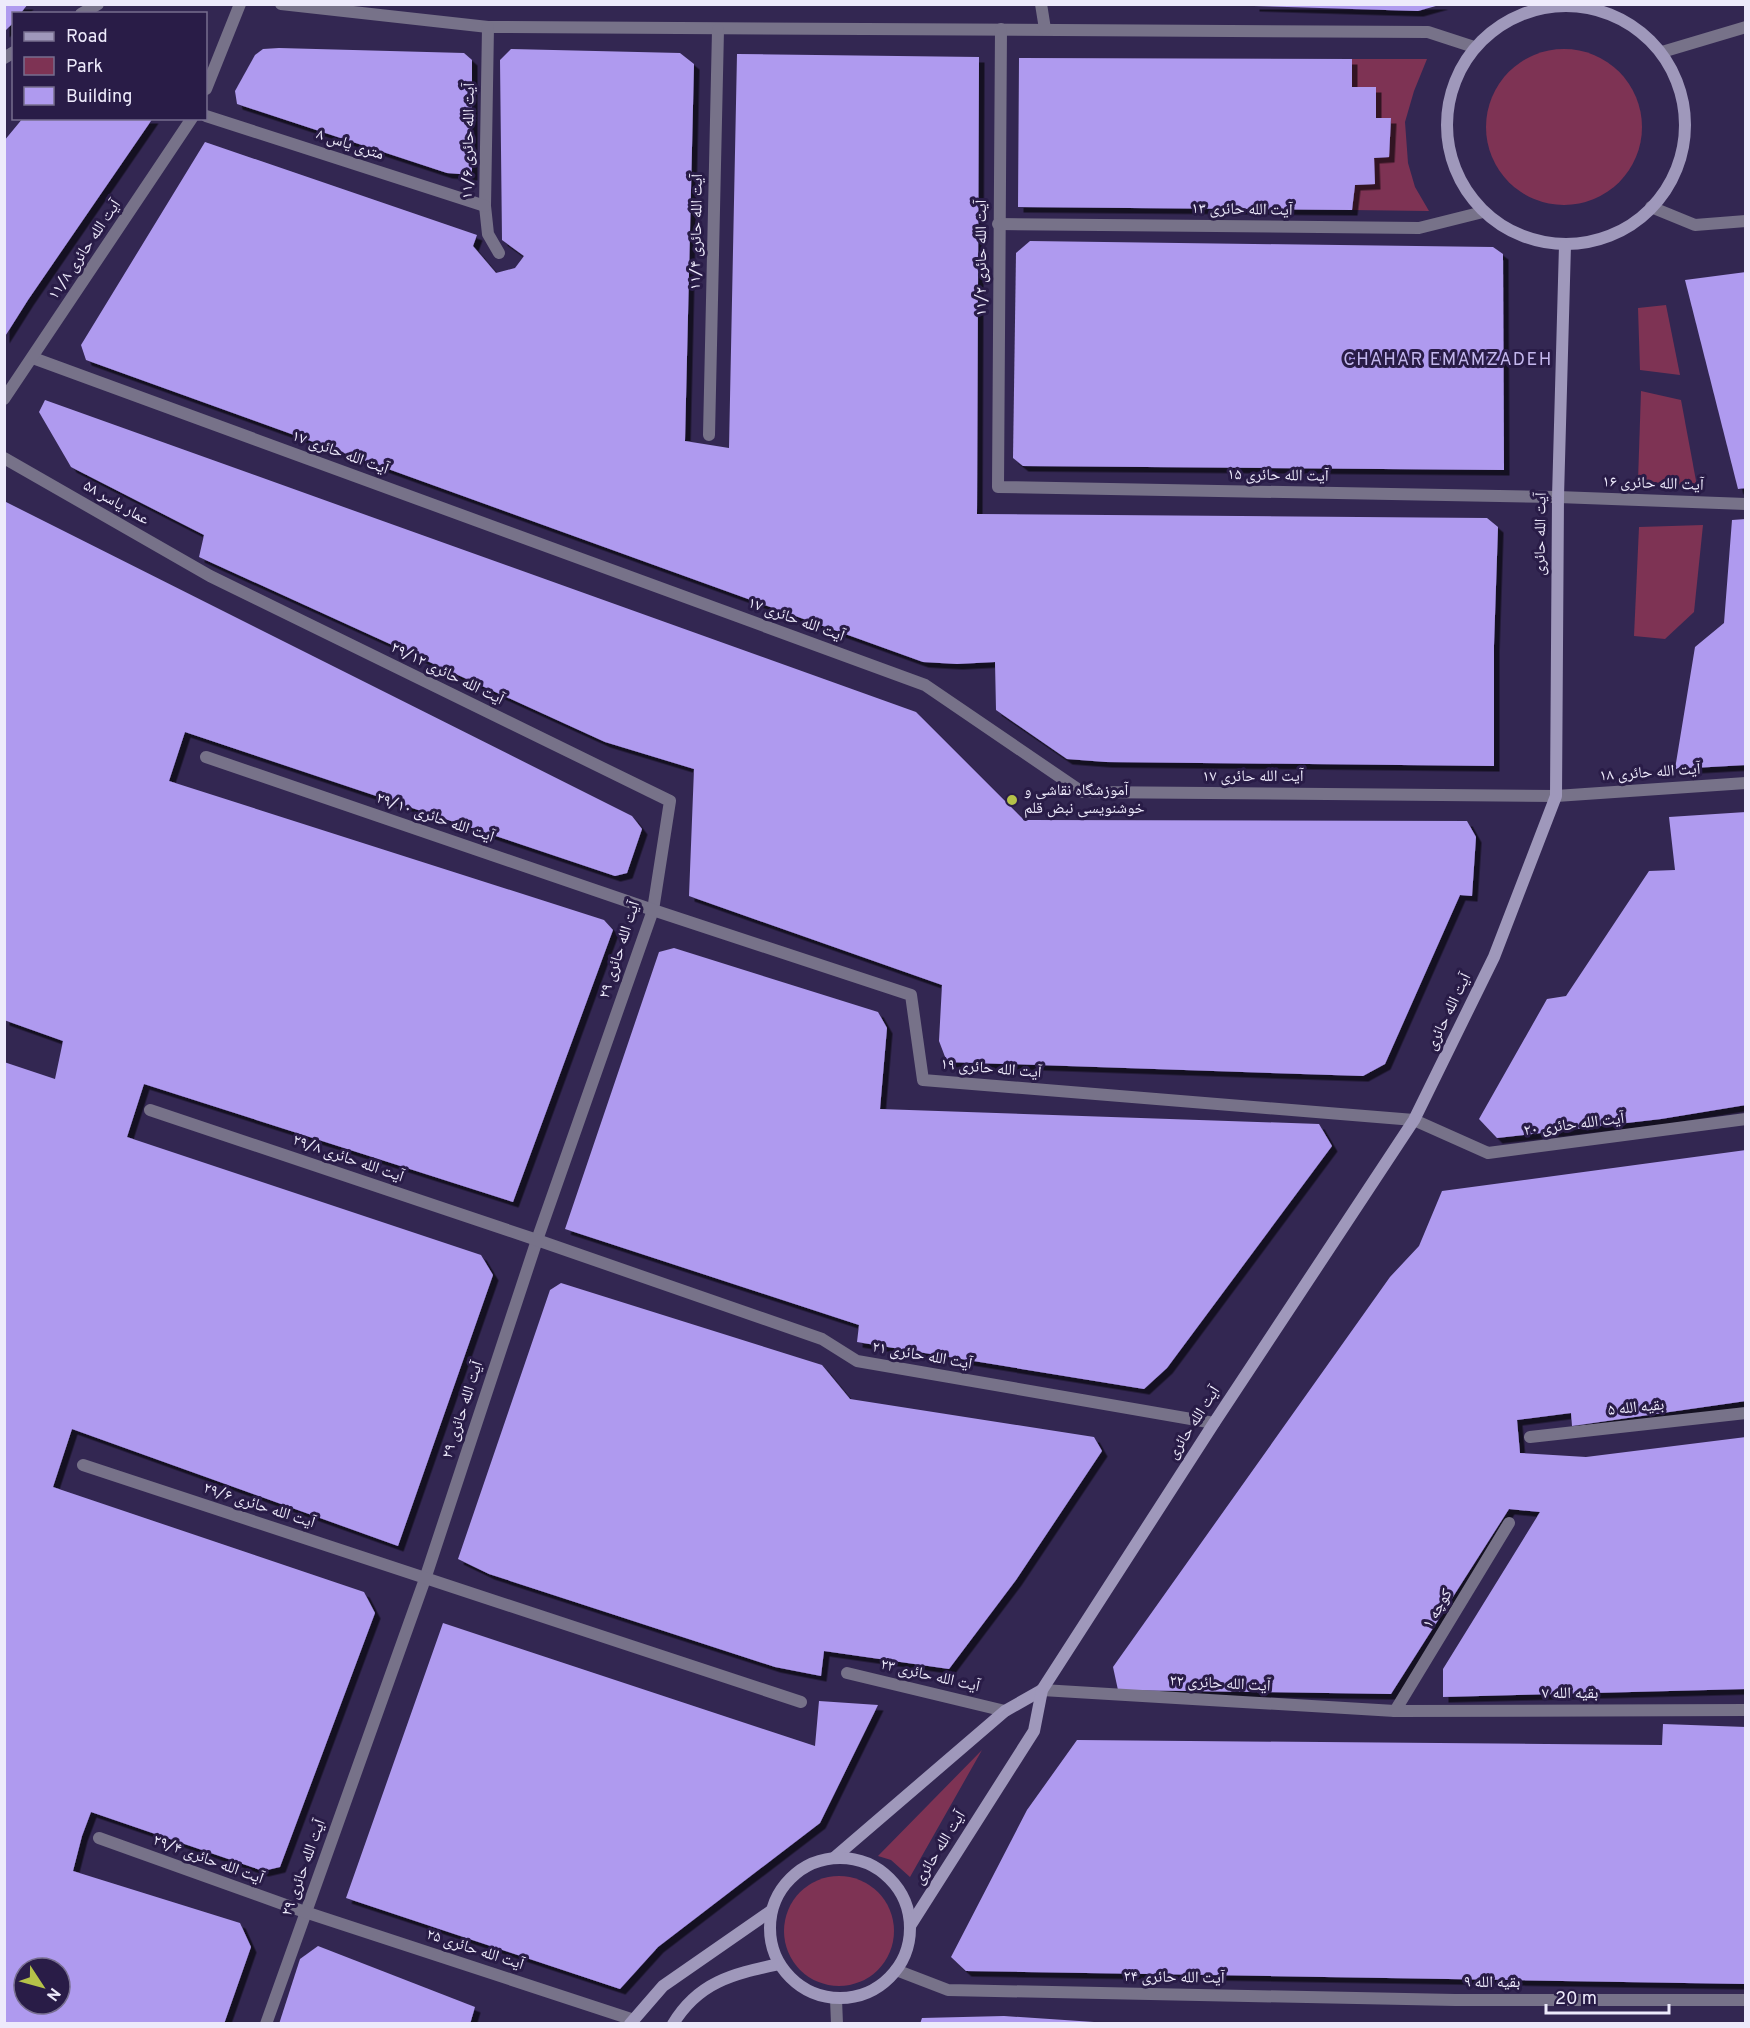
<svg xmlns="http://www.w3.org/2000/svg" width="1750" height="2028" font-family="Overpass,'Noto Naskh Arabic',sans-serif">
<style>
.green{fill:#7e3354}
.building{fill:#af9aef;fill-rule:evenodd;filter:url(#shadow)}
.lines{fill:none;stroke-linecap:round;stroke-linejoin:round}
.street{stroke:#777289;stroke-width:12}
.secondary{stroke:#9f98bb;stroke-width:12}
.poi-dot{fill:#b5c249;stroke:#291c47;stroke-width:2}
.labels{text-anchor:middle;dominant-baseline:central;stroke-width:6;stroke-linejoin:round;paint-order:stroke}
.street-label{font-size:16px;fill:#edeafb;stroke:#291c47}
.poi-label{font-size:16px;fill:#edeafb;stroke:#291c47;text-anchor:start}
.neighbourhood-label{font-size:18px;letter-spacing:1.5px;fill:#c4b8ee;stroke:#291c47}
</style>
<defs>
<filter id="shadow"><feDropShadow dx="5.5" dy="5.5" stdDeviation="0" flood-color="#0009"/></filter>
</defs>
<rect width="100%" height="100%" fill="#332752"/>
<g class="green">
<circle cx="1564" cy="127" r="78"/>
<polygon points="1352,59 1427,59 1414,91 1405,122 1408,163 1415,187 1429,211 1352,210 1355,185 1375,184 1374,158 1389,157 1391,118 1376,118 1376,87 1352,87"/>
<polygon points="1666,305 1680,375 1640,370 1638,308"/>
<polygon points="1641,391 1681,400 1697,486 1638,481"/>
<polygon points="1703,525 1694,612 1665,639 1634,636 1639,527"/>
<polygon points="982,1750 910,1877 891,1860 878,1856"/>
<circle cx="839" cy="1931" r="55"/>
</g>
<g class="building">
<polygon points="4,4 28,4 20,14 14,14 14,22 4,32"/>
<polygon points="1254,4 1443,4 1418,11 1254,6"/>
<polygon points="279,48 464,53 472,60 472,175 447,173 237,104 235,91 255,55 263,49"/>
<polygon points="511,49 680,53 694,64 685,441 729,448 737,54 979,57 977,514 1487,518 1498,527 1494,645 1494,766 1106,762 1067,759 996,710 995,662 957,664 923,662 86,360 81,345 205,142 477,235 473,246 496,273 515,268 524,256 502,240 500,60"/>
<polygon points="1019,58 1352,59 1352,87 1376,87 1376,118 1391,118 1389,157 1374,158 1375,184 1355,185 1352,210 1018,207"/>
<polygon points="23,118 153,118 28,300 4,338 4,141"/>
<polygon points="1030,241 1493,247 1503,254 1504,470 1023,466 1013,458 1016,253"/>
<polygon points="1746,272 1746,488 1738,489 1685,280"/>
<polygon points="45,400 916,712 1024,820 1467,821 1476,837 1472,896 1460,895 1385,1064 1363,1076 947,1062 939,1041 942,985 689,896 694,769 605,742 199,557 204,535 71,467 39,412"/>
<path d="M4,501L632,816L642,829L627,873L615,876L185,732L169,781L604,920L613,930L513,1202L144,1084L127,1137L481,1255L493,1275L398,1546L72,1429L53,1487L364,1592L375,1613L280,1867L263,1871L91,1812L82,1836L73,1871L240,1923L251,1947L224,2024H4V1062L55,1079L63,1041L4,1020ZM24,1968H60V2004H24Z"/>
<polygon points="1746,519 1746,765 1675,769 1695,647 1724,623 1732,520"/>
<polygon points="1746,812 1746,1105 1661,1119 1497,1138 1479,1119 1547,999 1566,996 1649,871 1675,870 1669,817"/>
<polygon points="674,948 878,1012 887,1028 880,1109 1319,1124 1332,1146 1167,1368 1144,1389 857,1342 859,1325 565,1229 659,952"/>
<polygon points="1746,1150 1746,1401 1572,1426 1571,1413 1517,1420 1520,1453 1586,1457 1746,1437 1746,1689 1443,1697 1443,1669 1540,1512 1509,1509 1391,1694 1118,1690 1113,1667 1390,1277 1419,1246 1442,1191"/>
<polygon points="561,1283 822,1365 850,1399 1094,1437 1102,1451 1016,1580 949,1669 824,1651 821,1676 775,1667 489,1574 458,1559 550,1290"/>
<polygon points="443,1623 815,1746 819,1701 878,1705 820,1823 658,1947 620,1989 346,1898"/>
<polygon points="1663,1724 1746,1727 1746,1984 966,1971 951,1957 1027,1810 1077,1740 1662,1745"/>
<polygon points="318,1946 475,2007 470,2024 279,2024 300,1959"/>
<polygon points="1004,2016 1094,2022 1093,2024 920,2024 922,2018"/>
</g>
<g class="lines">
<g class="street">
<polyline points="281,4 488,27 1428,32 1474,47"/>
<polyline points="1041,4 1045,29"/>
<polyline points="81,14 98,4"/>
<polyline points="488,27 485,206 488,234 499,253"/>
<polyline points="1001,29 998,487 1558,497 1746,504"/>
<polyline points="1662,52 1746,27"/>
<polyline points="4,58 14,52"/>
<polyline points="206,89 240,4"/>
<polyline points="206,116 485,206"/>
<polyline points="1651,207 1695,225 1746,221"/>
<polyline points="998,224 1419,228 1483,212"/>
<polyline points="33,358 925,685 1082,792 1556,796 1746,783"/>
<polyline points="4,399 192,118"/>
<polyline points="709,435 718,30"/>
<polyline points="4,458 210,576 670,801 653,910 537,1240 425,1579 266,2024"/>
<polyline points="206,757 653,910 911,995 923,1080 1414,1120 1488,1153 1746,1119"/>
<polyline points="150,1110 537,1240 822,1339 857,1361 1214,1423"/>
<polyline points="1530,1437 1746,1413"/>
<polyline points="83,1465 801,1702"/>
<polyline points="847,1673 1005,1711"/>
<polyline points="1042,1690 1395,1711 1746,1710"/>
<polyline points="1395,1711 1509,1523"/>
<polyline points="99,1838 305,1912 634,2020"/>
<polyline points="896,1970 948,1990 1455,2000 1746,2000"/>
<polyline points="836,1999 837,2024"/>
</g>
<g class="secondary">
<circle cx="1566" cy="125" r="119"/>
<polyline points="835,1857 1005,1711 1042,1690"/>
<circle cx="840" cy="1928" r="70"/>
<polyline points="910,1926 1034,1731 1042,1690 1214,1423 1414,1120 1494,957 1556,796 1558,497 1565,245"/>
<polyline points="630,2024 663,1986 771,1911"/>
<path d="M673,2024C699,1981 734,1974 779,1964"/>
</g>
</g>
<circle class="poi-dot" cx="1012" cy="800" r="6"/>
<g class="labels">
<g class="street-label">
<text transform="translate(469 141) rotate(-89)">آیت الله حائری ۱۱/۶</text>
<text transform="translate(350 145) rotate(18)">۸ متری یاس</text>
<text transform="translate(1242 210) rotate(1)">آیت الله حائری ۱۳</text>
<text transform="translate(697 232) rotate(-89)">آیت الله حائری ۱۱/۴</text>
<text transform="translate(85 250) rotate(-56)">آیت الله حائری ۱۱/۸</text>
<text transform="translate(982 258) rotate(-90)">آیت الله حائری ۱۱/۲</text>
<text transform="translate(340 453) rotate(20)">آیت الله حائری ۱۷</text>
<text transform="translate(1278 476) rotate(1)">آیت الله حائری ۱۵</text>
<text transform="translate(1653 484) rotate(2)">آیت الله حائری ۱۶</text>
<text transform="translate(116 503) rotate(30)">عمار یاسر ۵۸</text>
<text transform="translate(1541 534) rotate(-89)">آیت الله حائری</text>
<text transform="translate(796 620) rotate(20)">آیت الله حائری ۱۷</text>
<text transform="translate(447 674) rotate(26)">آیت الله حائری ۲۹/۱۲</text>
<text transform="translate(1650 773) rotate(-4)">آیت الله حائری ۱۸</text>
<text x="1253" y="777">آیت الله حائری ۱۷</text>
<text transform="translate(435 818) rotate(19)">آیت الله حائری ۲۹/۱۰</text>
<text transform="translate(620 950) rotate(-72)">آیت الله حائری ۲۹</text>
<text transform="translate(1449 1012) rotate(-64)">آیت الله حائری</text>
<text transform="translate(991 1069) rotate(5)">آیت الله حائری ۱۹</text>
<text transform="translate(1574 1125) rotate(-7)">آیت الله حائری ۲۰</text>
<text transform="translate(348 1159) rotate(19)">آیت الله حائری ۲۹/۸</text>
<text transform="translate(922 1356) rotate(10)">آیت الله حائری ۲۱</text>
<text transform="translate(1636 1408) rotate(-6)">بقیه الله ۵</text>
<text transform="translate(463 1410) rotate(-72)">آیت الله حائری ۲۹</text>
<text transform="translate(1194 1423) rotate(-57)">آیت الله حائری</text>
<text transform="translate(259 1506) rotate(18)">آیت الله حائری ۲۹/۶</text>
<text transform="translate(1438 1609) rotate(-59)">کوچه ۱</text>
<text transform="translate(930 1676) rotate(13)">آیت الله حائری ۲۳</text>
<text transform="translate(1220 1684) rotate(3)">آیت الله حائری ۲۲</text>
<text x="1570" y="1694">بقیه الله ۷</text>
<text transform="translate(940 1848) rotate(-58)">آیت الله حائری</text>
<text transform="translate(208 1860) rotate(20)">آیت الله حائری ۲۹/۴</text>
<text transform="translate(304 1868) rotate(-70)">آیت الله حائری ۲۹</text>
<text transform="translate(475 1950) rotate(18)">آیت الله حائری ۲۵</text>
<text transform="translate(1174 1978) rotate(1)">آیت الله حائری ۲۴</text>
<text x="1492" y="1983">بقیه الله ۹</text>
</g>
<g class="poi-label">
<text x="1024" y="791">آموزشگاه نقاشی و<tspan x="1024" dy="18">خوشنویسی نبض قلم</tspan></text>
</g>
<g class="neighbourhood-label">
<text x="1448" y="360">CHAHAR EMAMZADEH</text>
</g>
</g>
<rect width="1750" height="2028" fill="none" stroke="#edeafb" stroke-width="12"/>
<rect x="12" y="12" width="195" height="108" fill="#291c47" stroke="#776e8f" stroke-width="1.5"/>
<rect x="24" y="32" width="30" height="9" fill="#9f98bb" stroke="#776e8f" stroke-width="1.5"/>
<text x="66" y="42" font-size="18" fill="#edeafb">Road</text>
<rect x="24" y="57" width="30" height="18" fill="#7e3354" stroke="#776e8f" stroke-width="1.5"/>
<text x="66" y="72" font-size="18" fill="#edeafb">Park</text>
<rect x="24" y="87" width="30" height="18" fill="#af9aef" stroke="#776e8f" stroke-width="1.5"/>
<text x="66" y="102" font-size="18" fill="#edeafb">Building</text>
<g transform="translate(42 1986) rotate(126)"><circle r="28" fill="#291c47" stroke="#776e8f" stroke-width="1.5"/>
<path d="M0-4.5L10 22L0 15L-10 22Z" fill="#b5c249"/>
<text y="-9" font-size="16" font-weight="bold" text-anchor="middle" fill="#edeafb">N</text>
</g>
<path d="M1546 2004v9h123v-9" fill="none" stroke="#edeafb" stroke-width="3"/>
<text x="1555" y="2004" font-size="18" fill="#edeafb" stroke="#291c47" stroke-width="4.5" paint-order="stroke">20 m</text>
</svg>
